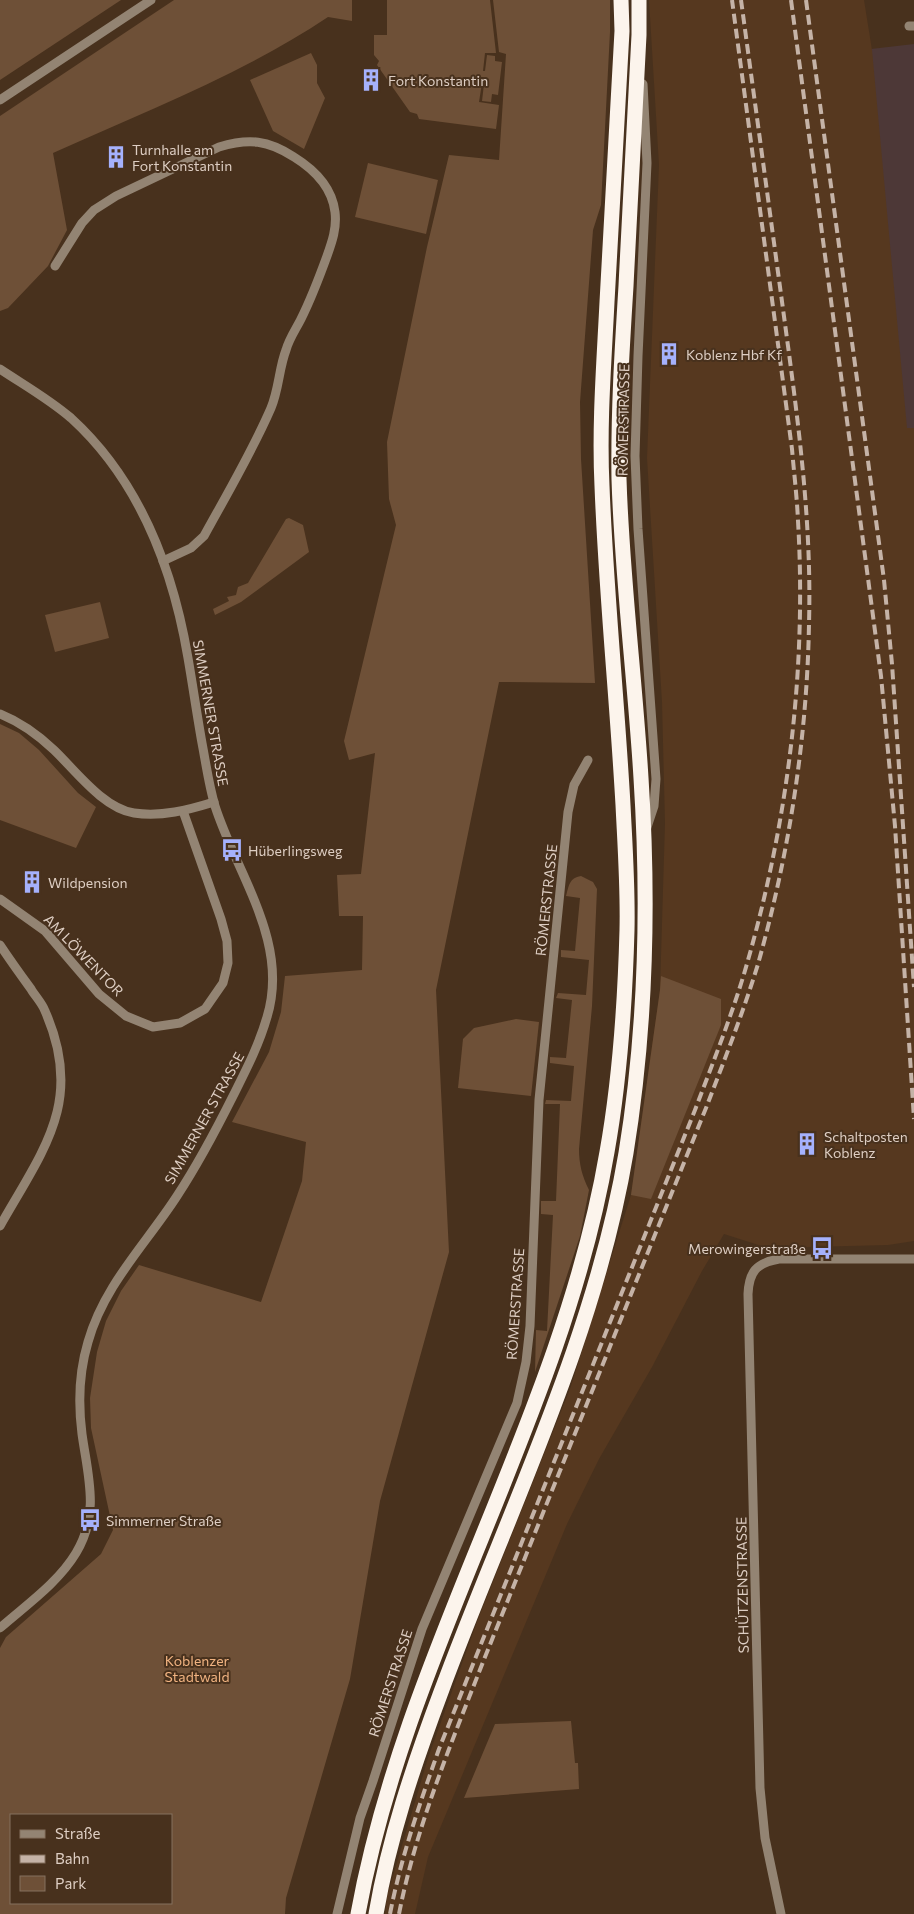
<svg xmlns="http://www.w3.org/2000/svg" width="914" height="1914" font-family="Commissioner,sans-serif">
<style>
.commercial{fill:#4d3837}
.built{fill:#56381f}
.green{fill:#6e5037;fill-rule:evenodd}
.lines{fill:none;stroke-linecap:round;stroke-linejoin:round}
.minor{stroke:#938473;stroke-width:9}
.highway{stroke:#fcf4ec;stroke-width:15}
.rail{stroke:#c5b3a7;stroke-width:4;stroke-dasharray:10 5;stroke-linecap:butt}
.labels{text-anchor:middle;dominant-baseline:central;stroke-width:4;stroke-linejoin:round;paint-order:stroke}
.poi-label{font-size:14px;fill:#decec3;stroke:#48311d;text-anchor:start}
.street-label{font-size:14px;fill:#decec3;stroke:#48311d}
.park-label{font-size:14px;fill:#f1b381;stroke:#48311d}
</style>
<rect width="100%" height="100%" fill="#48311d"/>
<polygon class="commercial" points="914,44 914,430 906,431 871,49"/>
<polygon class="built" points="649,0 864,0 872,50 907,428 914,428 914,1241 888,1245 768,1248 724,1234 702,1271 652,1367 599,1459 567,1524 428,1857 415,1914 385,1914 387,1896 428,1758 478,1619 570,1389 631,1195 660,990 665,823 662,702 647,458 659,165"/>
<g class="green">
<polygon points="0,0 121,0 0,80"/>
<path d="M174,0H352V21L328,17C243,74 146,111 53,153L67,230L48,266L8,308L0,311V116Z"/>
<polygon points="387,0 490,0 496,53 485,53 483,71 485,71 487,55 495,56 495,61 502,62 498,95 492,94 491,102 482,101 484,84 482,83 479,102 499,105 496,129 419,119 417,114 410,112 377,65 379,61 374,55 374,35 387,35"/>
<path d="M493,0H610V32L601,205L593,230L580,402L581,459L595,683L499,682L436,990L449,1252L380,1501L350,1679L286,1898L285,1914H0V1648L6,1637L101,1554L113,1530L91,1428L90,1398L97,1352L106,1321L121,1291L139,1265L261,1302L302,1181L306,1142L232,1122L269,1052L281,1012L285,976L362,970L363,916H339L337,875L361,874L375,753L349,760L344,741L396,525L389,499L387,442L427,247L449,155L499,160L506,54L499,52ZM11,1815H171V1903H11Z"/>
<polygon points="311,53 317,65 317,83 325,98 304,149 273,131 250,80"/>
<polygon points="368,163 438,180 426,234 355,217"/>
<polygon points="289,518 303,525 309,552 241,602 215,615 213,609 229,601 227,597 236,595 238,587 248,583 286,519"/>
<polygon points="100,602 109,638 55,652 45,615"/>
<polygon points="0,724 19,733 39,750 78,793 96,807 76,848 0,820"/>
<path d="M581,876L593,882L597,889L592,1006L579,1149C579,1164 582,1176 589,1190L580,1236L535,1372L536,1330L547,1331L553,1215L541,1214V1201H556L560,1104H545L546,1100L571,1101L574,1066L550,1063V1057L566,1058L572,1000L556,998L558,993L586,995L589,960L561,957V950L575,951L580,898L566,896C569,886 569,878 581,876Z"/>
<polygon points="661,976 721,999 721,1025 651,1199 631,1195 660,990"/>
<polygon points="516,1019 539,1022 531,1096 458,1088 463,1039 474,1028"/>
<polygon points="571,1721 575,1763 578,1763 579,1789 464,1798 495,1724"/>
</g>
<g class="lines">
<g class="minor">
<polyline points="909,26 914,26"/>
<polyline points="643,84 647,163 638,356 635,456 638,529 656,779 654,806 647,827"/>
<polyline points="0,100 151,0"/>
<path d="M55,266L82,223L94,210L116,196L219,147C249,138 268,140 294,157C315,170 332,187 335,212C337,228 332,242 327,256C319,278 311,299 301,319C296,329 289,339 286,350C279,368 279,389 271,408C252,452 227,494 204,536L191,548L163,561"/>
<path d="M0,369C24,385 49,399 71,418C139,480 173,569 188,658C193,687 197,715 202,743C206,764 209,786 215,806C237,875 290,942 267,1017C259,1045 246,1070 233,1096C216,1130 198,1164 177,1196C146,1244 104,1285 88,1342C79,1372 78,1403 82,1434C88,1477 100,1513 76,1553C58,1583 26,1605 0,1628"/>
<path d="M0,714C20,722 38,735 54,750C76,771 103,808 134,813C162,817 188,810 214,802"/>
<polyline points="0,899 45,931 99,994 126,1016 153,1027 180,1023 205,1009 223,983 228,963 227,941 221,919 183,811"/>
<path d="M0,945C10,960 20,974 31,989C35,996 42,1003 45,1011C85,1101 43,1150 0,1226"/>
<polyline points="337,1914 360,1818 373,1781 422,1629 517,1403 526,1362 530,1326 539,1100 568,812 574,785 588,760"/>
<path d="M781,1914L765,1838L760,1788L748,1294C749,1272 756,1263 779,1259H914"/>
</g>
<g class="highway">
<path d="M358,1914C406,1649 562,1417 607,1152C620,1079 625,1004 627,930C628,888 625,846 623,805C617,698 606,592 602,486C599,425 604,363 607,302C612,212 617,122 622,31L621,0"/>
<path d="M376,1914C389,1838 414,1764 441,1692C506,1516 595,1339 626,1153C646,1030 649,902 641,778C635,678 622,579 619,479C618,414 622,350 626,286C630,202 635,118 639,35V0"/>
</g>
<g class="rail">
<polyline points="791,0 881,676 895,826 914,1119"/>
<polyline points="806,0 884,580 892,664 914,987"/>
<path d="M390,1914C401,1857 420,1803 439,1749L695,1110C712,1065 730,1020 744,974C787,828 807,673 798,521C797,497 794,473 792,449L732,0"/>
<path d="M399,1914C416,1827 451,1744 483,1662L706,1108C724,1061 743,1013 758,964C789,854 807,739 809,624C812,518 797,413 783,309C769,206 755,103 741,0"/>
</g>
</g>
<defs>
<symbol id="building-bare" viewBox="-9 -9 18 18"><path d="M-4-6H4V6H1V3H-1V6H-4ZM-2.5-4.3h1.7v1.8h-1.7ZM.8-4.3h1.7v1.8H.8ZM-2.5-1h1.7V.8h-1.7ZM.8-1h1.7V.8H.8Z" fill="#a5b1fc" stroke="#48311d" stroke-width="2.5" paint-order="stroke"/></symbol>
<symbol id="bus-bare" viewBox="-9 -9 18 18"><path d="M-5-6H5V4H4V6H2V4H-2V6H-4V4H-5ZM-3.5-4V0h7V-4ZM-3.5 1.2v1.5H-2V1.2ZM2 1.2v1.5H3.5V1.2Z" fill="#a5b1fc" stroke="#48311d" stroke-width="2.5" paint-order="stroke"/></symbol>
</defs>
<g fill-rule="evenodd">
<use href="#building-bare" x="355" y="64" width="32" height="32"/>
<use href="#building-bare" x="100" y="141" width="32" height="32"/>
<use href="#building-bare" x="653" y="338" width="32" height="32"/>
<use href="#bus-bare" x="216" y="834" width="32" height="32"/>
<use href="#building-bare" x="16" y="866" width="32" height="32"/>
<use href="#building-bare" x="791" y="1128" width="32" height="32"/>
<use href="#bus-bare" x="806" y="1232" width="32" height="32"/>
<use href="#bus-bare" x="74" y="1504" width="32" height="32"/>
</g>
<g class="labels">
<g class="poi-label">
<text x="388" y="80">Fort Konstantin</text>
<text x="132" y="149">Turnhalle am<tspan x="132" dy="16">Fort Konstantin</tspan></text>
<text x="686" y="354">Koblenz Hbf Kf</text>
<text x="248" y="850">Hüberlingsweg</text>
<text x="48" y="882">Wildpension</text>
<text x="824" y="1136">Schaltposten<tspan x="824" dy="16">Koblenz</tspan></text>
<text x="806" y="1248" text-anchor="end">Merowingerstraße</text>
<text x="106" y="1520">Simmerner Straße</text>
</g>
<g class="street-label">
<text transform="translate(623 420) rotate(-89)">RÖMERSTRASSE</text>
<text transform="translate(211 713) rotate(80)">SIMMERNER STRASSE</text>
<text transform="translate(546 900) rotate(-84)">RÖMERSTRASSE</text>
<text transform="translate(84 955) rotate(46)">AM LÖWENTOR</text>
<text transform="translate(204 1118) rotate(-61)">SIMMERNER STRASSE</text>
<text transform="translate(515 1304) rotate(-86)">RÖMERSTRASSE</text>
<text transform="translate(742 1585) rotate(-91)">SCHÜTZENSTRASSE</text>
<text transform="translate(390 1683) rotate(-72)">RÖMERSTRASSE</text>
</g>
<g class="park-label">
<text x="197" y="1660">Koblenzer<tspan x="197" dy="16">Stadtwald</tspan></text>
</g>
</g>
<rect x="10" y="1814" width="162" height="90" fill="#48311d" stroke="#84705f"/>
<rect x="20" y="1830" width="25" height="8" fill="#938473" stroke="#84705f"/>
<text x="55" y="1839" font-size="15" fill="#decec3">Straße</text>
<rect x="20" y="1855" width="25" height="8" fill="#c5b3a7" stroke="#84705f"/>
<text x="55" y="1864" font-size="15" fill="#decec3">Bahn</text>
<rect x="20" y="1876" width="25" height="15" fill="#6e5037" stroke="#84705f"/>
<text x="55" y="1889" font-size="15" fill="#decec3">Park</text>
</svg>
